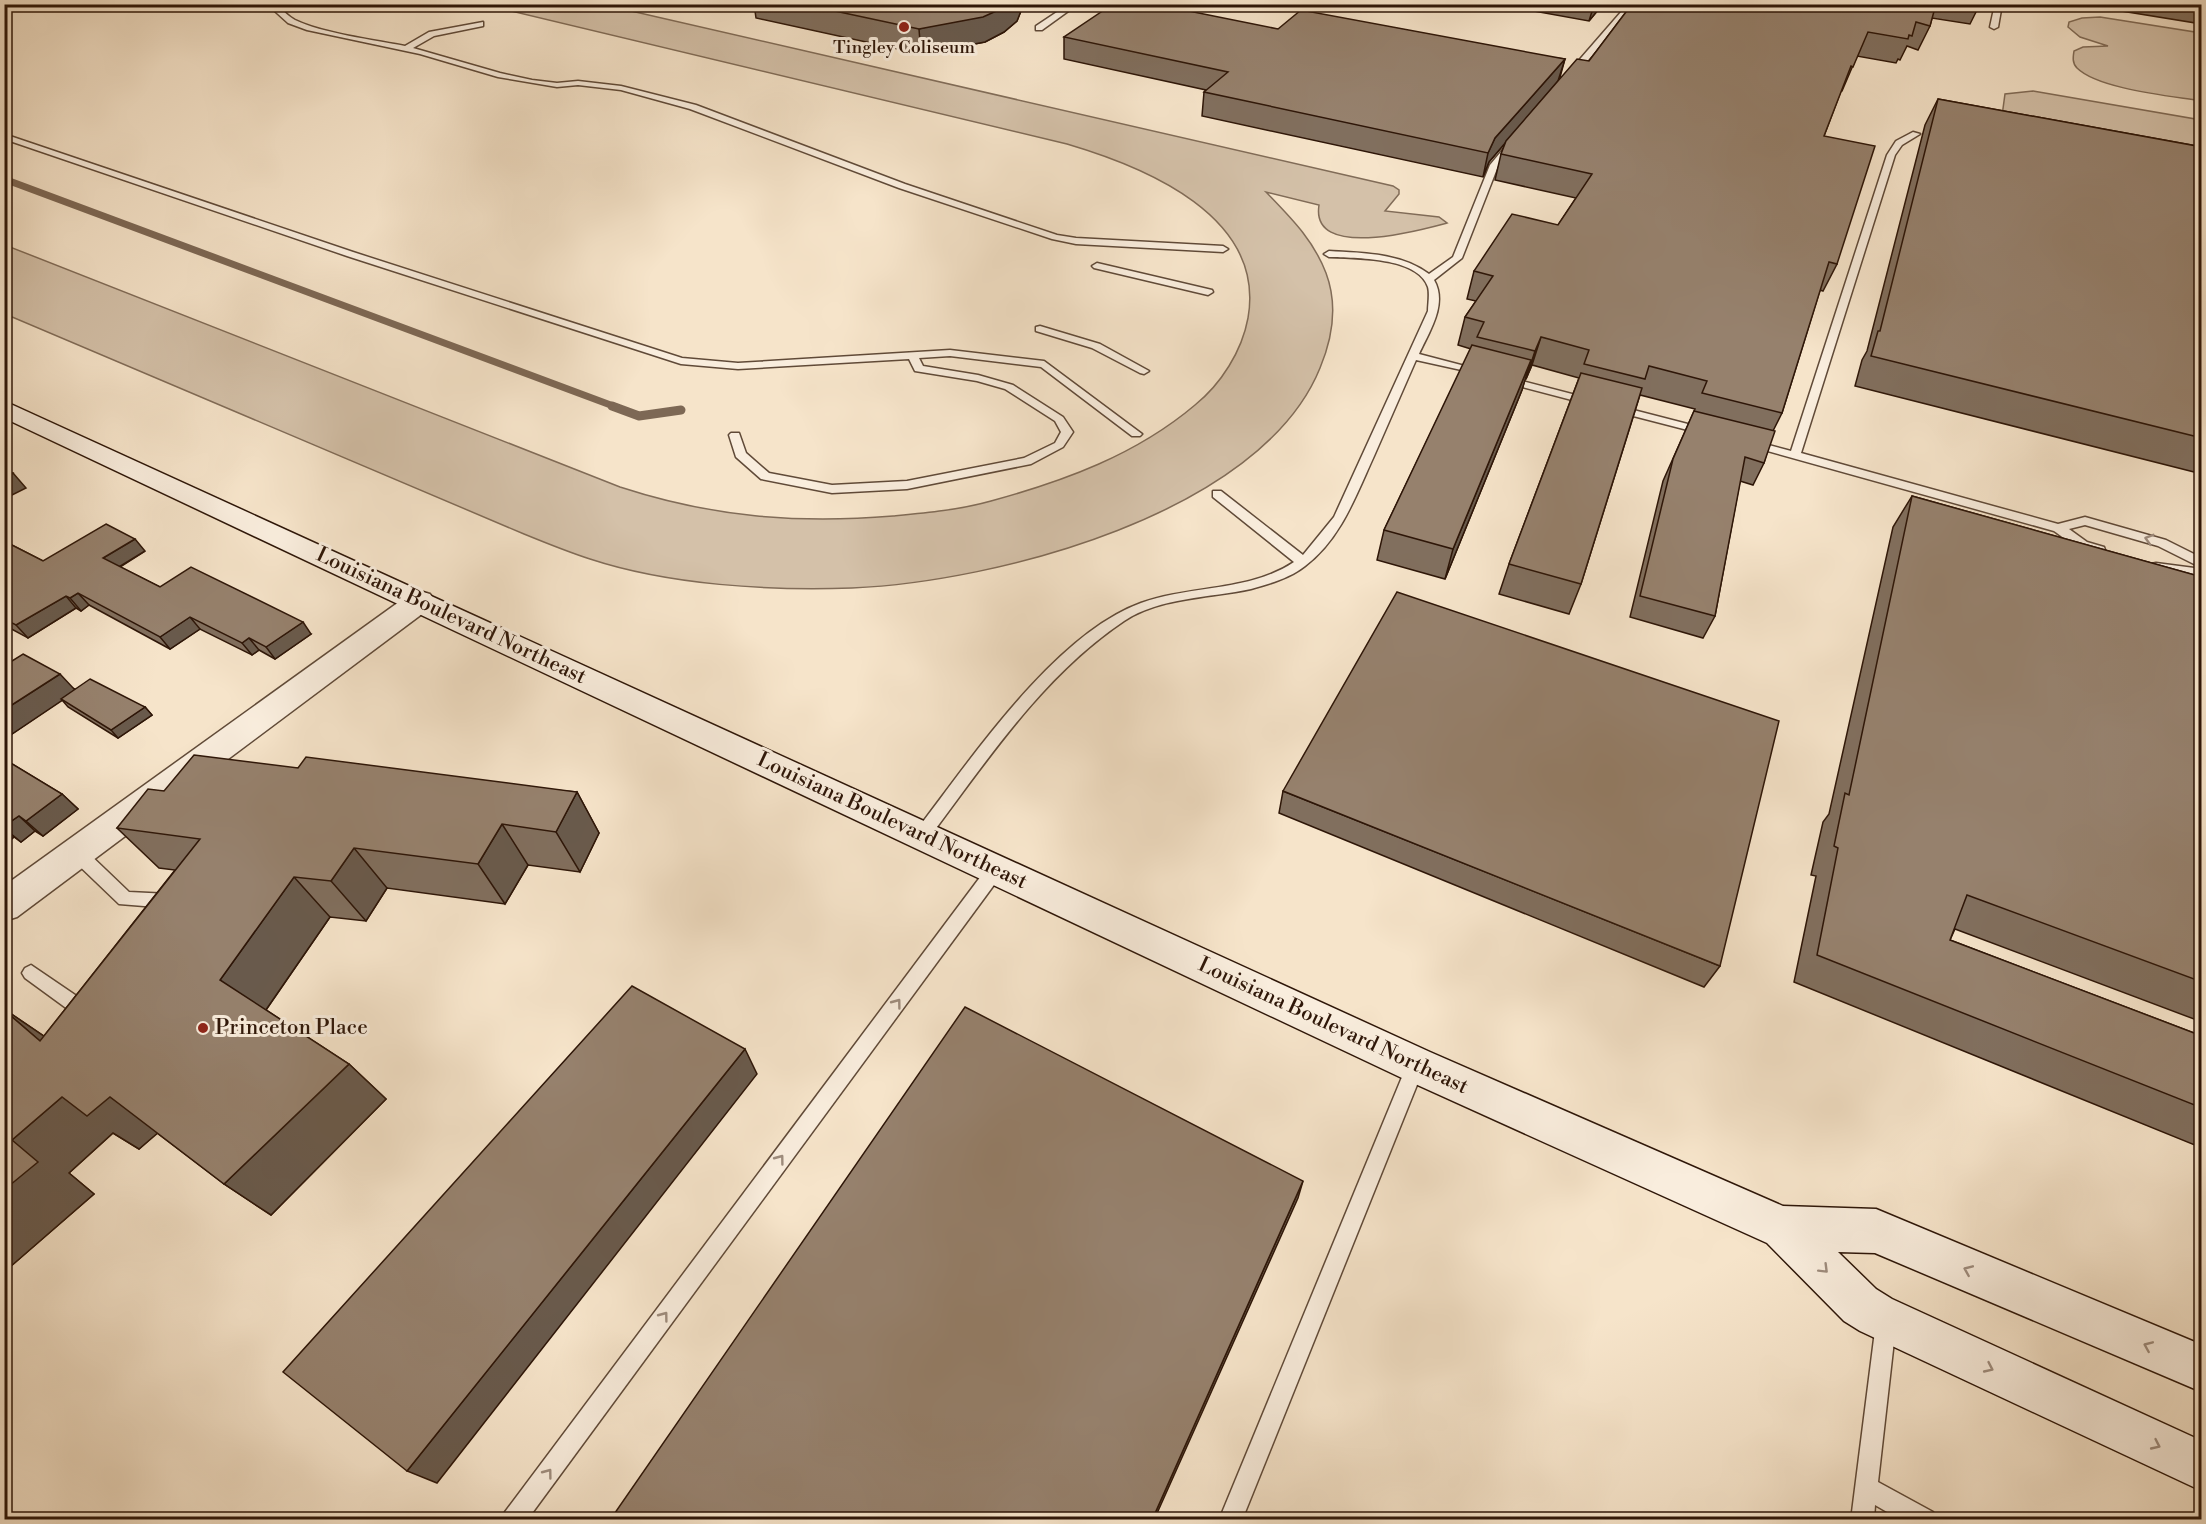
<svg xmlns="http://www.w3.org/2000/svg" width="2206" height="1524" font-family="'Libre Bodoni',serif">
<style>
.green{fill:#d4c1a9;stroke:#816c58;stroke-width:1.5}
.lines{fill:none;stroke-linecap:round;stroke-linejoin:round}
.stream-far2{stroke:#7d6855;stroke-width:5}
.stream-far1{stroke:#7d6855;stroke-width:7}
.stream{stroke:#7d6855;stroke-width:9}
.service-casing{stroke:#604a38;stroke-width:3}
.tertiary-casing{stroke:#604a38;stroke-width:3}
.secondary-casing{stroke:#2e1608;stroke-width:3}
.service{fill:#f9eddd;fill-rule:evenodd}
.tertiary{fill:#f9eddd;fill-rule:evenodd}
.secondary{fill:#f9eddd;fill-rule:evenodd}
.wall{fill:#816f5e;stroke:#2e1608;stroke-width:1.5}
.shaded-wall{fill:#695a4c;stroke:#2e1608;stroke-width:1.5}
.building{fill:#96816d;stroke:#2e1608;stroke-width:1.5}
.oneway{stroke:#9e8c7d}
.poi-dot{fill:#8f2418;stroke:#f9eddd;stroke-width:2}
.labels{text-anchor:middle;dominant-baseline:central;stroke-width:6;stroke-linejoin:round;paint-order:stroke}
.far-poi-label{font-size:18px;fill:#2e1608;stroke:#f9eddd}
.street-label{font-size:21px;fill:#2e1608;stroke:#f9eddd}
.poi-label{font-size:21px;fill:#2e1608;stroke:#f9eddd;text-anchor:start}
</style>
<rect width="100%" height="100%" fill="#f6e4ca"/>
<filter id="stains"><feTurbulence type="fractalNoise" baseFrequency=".00333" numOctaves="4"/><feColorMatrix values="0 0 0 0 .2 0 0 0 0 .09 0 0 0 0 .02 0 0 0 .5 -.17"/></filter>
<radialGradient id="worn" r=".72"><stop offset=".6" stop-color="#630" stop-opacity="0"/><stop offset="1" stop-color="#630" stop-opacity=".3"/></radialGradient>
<g class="green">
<path d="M486,5H605L1393,186L1399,190V194L1385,211L1439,217L1447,223C1421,230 1310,261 1319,205L1266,192C1290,217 1313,239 1326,273C1338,305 1333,337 1320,368C1261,514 995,582 852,588C769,591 669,585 590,559C568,552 546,543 524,534L5,314V245L620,487C712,517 797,524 893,516C925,513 959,510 991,501C1064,481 1136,455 1195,405C1221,384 1242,351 1248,318C1266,216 1145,167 1067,144Z"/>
<path d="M2100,17L2201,33V101C2171,96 2098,89 2077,68C2072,63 2073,57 2074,51L2083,47L2108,46L2080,37L2068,27L2069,22L2082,18Z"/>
<polygon points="2033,91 2201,120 2201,159 2002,116 2005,94"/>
</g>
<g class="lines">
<polyline class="stream-far2" points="4,179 7,180"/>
<polyline class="stream-far1" points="4,179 616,407"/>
<polyline class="stream" points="612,406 639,416 681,410"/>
<defs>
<g id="service">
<path d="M267,4C280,4 284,14 295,20C321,33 375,40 405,46L429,32L483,22V26L434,36L413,48L500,73L532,80L557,83L578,81L621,86L696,105L905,184L1057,235L1076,238L1223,246L1228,249L1223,252L1076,244L1052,239L899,188L690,109L621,90L578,85L557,87L498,77L420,54L307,30L288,23Z"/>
<polygon points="1069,4 1078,4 1042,30 1036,30 1036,26"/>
<polygon points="1628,4 1635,4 1574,77 1568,77 1568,73"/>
<polygon points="1995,4 2002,4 1998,27 1994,29 1990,27"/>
<path d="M1913,132L1920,134L1902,145L1895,155L1801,453L2058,524L2085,517L2166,540L2202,558V568L2158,546L2085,525L2069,529L2087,542L2104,547L2105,550L2104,553C2086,557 2067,540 2054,531L1746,445L1744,443L1750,440L1791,451L1887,155L1896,141Z"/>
<polygon points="4,134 353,252 682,358 738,363 950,350 1044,361 1142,434 1140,436 1132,436 1041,367 950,356 919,358 923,366 978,375 1013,385 1063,417 1073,432 1063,447 1031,464 907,489 832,493 761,479 736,457 729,435 731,433 739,433 746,453 769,473 832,485 907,481 1024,458 1055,443 1061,432 1055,421 1005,389 977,381 915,371 909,359 738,369 681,364 347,256 4,139"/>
<path d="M1510,141L1517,143L1498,166L1462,258L1434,280C1448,304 1429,332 1419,354L1484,371V375L1416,360C1402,392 1388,424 1374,456C1356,495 1341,539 1305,566C1290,578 1269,584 1251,589C1210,598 1160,597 1124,621C1042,676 986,762 928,839L922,841L916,839L914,835L916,831C971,759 1055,634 1141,603C1191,585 1249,592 1294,562L1213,497V491H1221L1303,555L1334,517L1428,311C1428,304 1430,294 1428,287C1418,257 1355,258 1329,257L1324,254L1329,251C1363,253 1401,253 1429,274L1453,257L1490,165Z"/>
<polygon points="1097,263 1212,290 1213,292 1208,295 1094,268 1092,266"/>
<polygon points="1040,326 1100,344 1149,371 1144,374 1140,373 1092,348 1036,331 1036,327"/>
<polygon points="1503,376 1595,400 1597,402 1591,405 1499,381 1499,377"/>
<polygon points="1614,405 1711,430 1713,432 1707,435 1610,410 1610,406"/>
<polygon points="2156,563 2202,569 2202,577 2151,570 2150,567 2151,564"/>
<polygon points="77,847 83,848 129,892 169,894 175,896 177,901 175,906 169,908 119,904 71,858 69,853 71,848"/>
<polygon points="996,862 1002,864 1004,869 1002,874 527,1520 502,1520 505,1512 990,864"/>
<polygon points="31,965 81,999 90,997 96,999 99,1005 96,1011 79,1015 73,1013 25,978 22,973 25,968"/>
<polygon points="1416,1057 1422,1059 1425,1065 1242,1520 1219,1520 1407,1065 1410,1059"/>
<polygon points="1886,1313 1893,1316 1896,1323 1878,1482 1933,1512 1936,1520 1901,1520 1875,1505 1874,1520 1851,1520 1876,1323 1879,1316"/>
</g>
<polygon id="tertiary" points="420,591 430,594 435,601 430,608 17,917 4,921 4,886 410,594"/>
<polygon id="secondary" points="4,401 1430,1052 1783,1206 1876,1209 2202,1345 2202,1392 1875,1253 1838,1252 1876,1289 1892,1299 2202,1441 2202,1491 1860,1331 1844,1321 1767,1243 1402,1078 4,418"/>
</defs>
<use href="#service" class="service-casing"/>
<use href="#tertiary" class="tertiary-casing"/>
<use href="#secondary" class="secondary-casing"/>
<use href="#service" class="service"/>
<use href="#tertiary" class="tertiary"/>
<use href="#secondary" class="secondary"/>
</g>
<g class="wall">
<polygon points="754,4 1020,4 1021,11 1017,21 1004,32 985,42 921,54 756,18"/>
<polygon points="1495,4 1603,4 1589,21"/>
<polygon points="1632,4 1980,4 1970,24 1932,18 1930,26 1918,50 1907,46 1900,60 1898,59 1896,63 1857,56 1842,91 1841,91 1824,136 1837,264 1823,291 1820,290 1782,413 1773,431 1764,463 1753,485 1740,481 1715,616 1703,638 1630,617 1663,481 1695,409 1640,395 1581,584 1569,614 1499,594 1509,564 1579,378 1532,365 1526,379 1525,379 1522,390 1445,579 1377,560 1384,530 1471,349 1458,345 1465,317 1476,301 1467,299 1474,271 1558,225 1576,198 1495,180 1501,154 1506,142 1489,162 1483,177 1202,116 1204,92 1206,90 1064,59 1064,37 1278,29 1565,59 1559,81 1589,61"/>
<polygon points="2078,4 2202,4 2202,24"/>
<polygon points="1938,99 2202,147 2202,474 1855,386 1862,360 1867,351 1925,125"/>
<polygon points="1912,496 2202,577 2202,1022 1955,929 1950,940 2202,1036 2202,1148 1794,982 1816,876 1811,875 1823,822 1829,814 1893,527"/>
<polygon points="4,541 43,561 145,551 120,567 160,587 311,634 275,659 259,650 252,655 200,629 170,649 89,605 81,611 76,608 28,638 4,625"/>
<polygon points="4,666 75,689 145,707 152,715 118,738 68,707 62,700 9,736 4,734"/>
<polygon points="4,759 62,794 78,809 43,836 35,831 21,842 14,837 8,842 4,840"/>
<polygon points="298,768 577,792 599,833 580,872 528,865 505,904 387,888 366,921 330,917 266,1010 349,1064 386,1099 271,1215 224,1184 157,1133 139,1149 113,1133 69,1173 94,1194 10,1267 4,1265 4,1009 44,1036 175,870 159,868 117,828 164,791"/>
<polygon points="1283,791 1720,966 1704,987 1279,813"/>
</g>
<g class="shaded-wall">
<polygon points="1007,4 1020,4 1021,11 1017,21 1004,32 985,42 921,54 919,29"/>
<polygon points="1603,4 1589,21 1594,5"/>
<polygon points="1565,59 1558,81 1489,162 1483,177 1488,153 1495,138"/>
<polygon points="1541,337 1532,365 1526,379 1535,351"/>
<polygon points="1531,360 1522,390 1445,579 1453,549"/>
<polygon points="13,473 26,488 4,499 4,478"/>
<polygon points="135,539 145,551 114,570 103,558"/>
<polygon points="78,593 89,605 81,611 70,598"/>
<polygon points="66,596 76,608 28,638 16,625"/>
<polygon points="190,617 200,629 170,649 160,637"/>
<polygon points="303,622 311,634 275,659 266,647"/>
<polygon points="249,638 259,650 252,655 242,643"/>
<polygon points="60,674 76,691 9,736 4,732 4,710"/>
<polygon points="145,707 152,715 118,738 111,730"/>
<polygon points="577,792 599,833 580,872 556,832"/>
<polygon points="62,794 78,809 43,836 26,821"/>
<polygon points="19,816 35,831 21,842 4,828 4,826"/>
<polygon points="502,824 528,865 505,904 478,864"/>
<polygon points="4,829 14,837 8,842 4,839"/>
<polygon points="354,848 387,888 366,921 331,881"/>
<polygon points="294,877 330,917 261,1017 220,980"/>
<polygon points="4,1009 48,1039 40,1041 4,1010"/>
<polygon points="745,1049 757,1074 437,1483 407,1471"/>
<polygon points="349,1064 386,1099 271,1215 224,1184"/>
<polygon points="62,1097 110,1097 160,1131 139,1149 113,1133 69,1173 94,1194 10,1267 4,1265 4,1190 12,1140"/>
<polygon points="1303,1181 1298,1198 1154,1520 1152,1520"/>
</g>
<g class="building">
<polygon points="802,4 1007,4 1003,8 983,17 919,29"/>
<polygon points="1113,4 1154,4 1278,29 1301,10 1565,59 1495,138 1488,153 1204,92 1228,72 1064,37"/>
<polygon points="1632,4 1936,4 1930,26 1916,22 1912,36 1909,35 1908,39 1868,32 1853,67 1851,66 1824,136 1875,146 1837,264 1829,262 1782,413 1702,393 1707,381 1649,366 1645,379 1584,364 1589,350 1541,337 1535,351 1477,337 1484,322 1465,317 1493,276 1474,271 1512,214 1558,225 1592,174 1501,154 1506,141 1577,59 1589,61"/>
<polygon points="1938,99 2202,147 2202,438 1871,356 1878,331 1880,331"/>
<polygon points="1472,345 1531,360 1453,549 1384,530"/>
<polygon points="1581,373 1642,388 1581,584 1509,564"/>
<polygon points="1694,411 1775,431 1764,463 1745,457 1715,616 1640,596 1673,459"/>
<polygon points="4,469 13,473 4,478"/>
<polygon points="1912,496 2202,577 2202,982 1967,895 1950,940 2202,1036 2202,1108 1817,955 1838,848 1834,846 1845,793 1849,795"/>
<polygon points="106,524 135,539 103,558 160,587 191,567 303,622 266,647 249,638 242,643 190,617 160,637 78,593 70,598 66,596 16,625 4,619 4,541 43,561"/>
<polygon points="1397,592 1779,721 1720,966 1283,791"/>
<polygon points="23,654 60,674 4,710 4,666"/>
<polygon points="90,679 145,707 111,730 61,699"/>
<polygon points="194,755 298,768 306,757 577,792 556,832 502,824 478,864 354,848 331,881 294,877 220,980 349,1064 224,1184 110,1097 87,1116 62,1097 12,1140 38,1162 4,1190 4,1010 40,1041 200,839 117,828 148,789 164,791"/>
<polygon points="4,759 62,794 26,821 19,816 4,826"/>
<polygon points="632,986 745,1049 407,1471 283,1372"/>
<polygon points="965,1007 1303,1181 1152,1520 610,1520"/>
</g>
<defs><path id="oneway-chevron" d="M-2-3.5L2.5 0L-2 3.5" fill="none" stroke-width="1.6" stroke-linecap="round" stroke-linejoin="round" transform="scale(1.5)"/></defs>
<g class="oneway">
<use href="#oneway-chevron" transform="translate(2149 539) rotate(-164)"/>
<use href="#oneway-chevron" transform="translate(897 1003) rotate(-53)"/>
<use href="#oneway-chevron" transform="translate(780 1159) rotate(-53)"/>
<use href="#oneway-chevron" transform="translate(1824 1269) rotate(45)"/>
<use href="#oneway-chevron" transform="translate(1968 1270) rotate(-157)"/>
<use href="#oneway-chevron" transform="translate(664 1316) rotate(-53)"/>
<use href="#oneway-chevron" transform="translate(2148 1346) rotate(-157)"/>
<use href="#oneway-chevron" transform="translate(1989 1368) rotate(25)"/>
<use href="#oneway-chevron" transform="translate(2156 1445) rotate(25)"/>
<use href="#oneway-chevron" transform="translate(548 1473) rotate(-53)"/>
</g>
<g class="poi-dot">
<circle cx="904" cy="27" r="6"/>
<circle cx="203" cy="1028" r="6"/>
</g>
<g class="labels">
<g class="far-poi-label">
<text x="904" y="47">Tingley Coliseum</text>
</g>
<g class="street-label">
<text transform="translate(451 616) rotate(25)">Louisiana Boulevard Northeast</text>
<text transform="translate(892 821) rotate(25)">Louisiana Boulevard Northeast</text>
<text transform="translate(1333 1026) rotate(25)">Louisiana Boulevard Northeast</text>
</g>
<g class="poi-label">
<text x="215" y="1028">Princeton Place</text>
</g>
</g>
<rect width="2206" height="1524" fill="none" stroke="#f6e4ca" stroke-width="24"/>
<rect x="6" y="6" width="2194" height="1512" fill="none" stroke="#2e1608" stroke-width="3"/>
<rect x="12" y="12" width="2182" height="1500" fill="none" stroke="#2e1608" stroke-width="1.5"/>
<rect width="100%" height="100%" filter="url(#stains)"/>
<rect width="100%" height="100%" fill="url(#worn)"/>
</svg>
